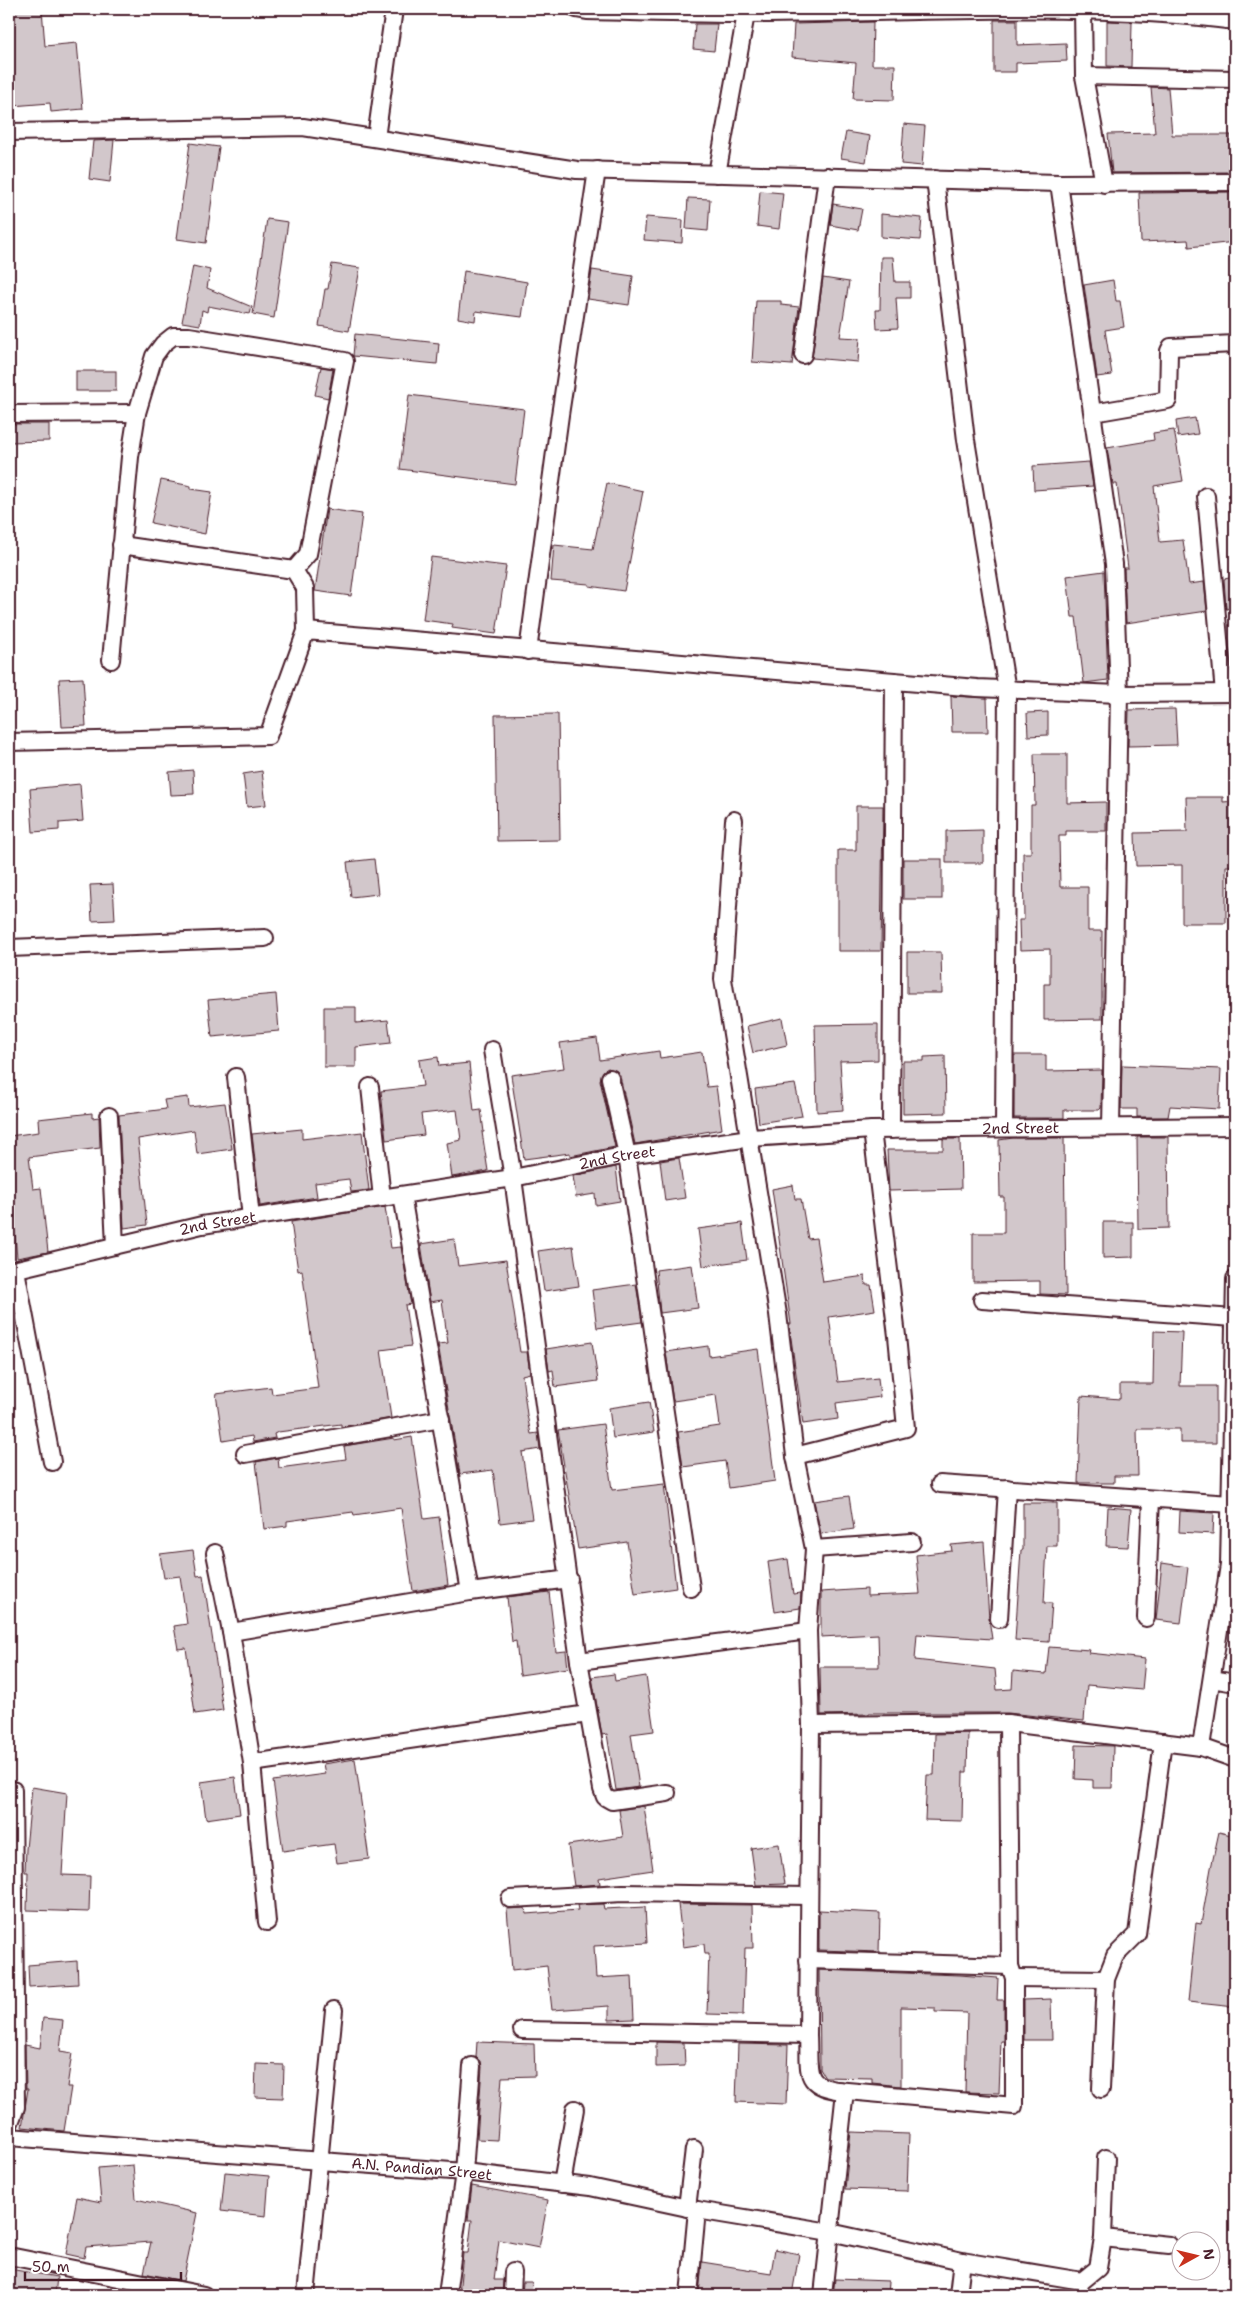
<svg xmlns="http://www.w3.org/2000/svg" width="1244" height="2304" font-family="'Shantell Sans',sans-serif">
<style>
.building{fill:#d2c7cb;stroke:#4a1f2b}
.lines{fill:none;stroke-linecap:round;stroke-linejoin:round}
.minor-casing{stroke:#4a1f2b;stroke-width:20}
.minor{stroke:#fff;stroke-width:16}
.labels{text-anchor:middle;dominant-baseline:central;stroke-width:4.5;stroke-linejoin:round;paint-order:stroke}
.street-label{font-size:15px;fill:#4a1f2b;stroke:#fff}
</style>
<rect width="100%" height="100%" fill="#fff"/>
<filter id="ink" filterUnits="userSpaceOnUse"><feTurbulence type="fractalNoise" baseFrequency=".02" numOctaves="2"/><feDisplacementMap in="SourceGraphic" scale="10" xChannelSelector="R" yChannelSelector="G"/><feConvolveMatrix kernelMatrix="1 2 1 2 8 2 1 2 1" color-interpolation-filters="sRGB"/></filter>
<g filter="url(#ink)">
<g class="building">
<polygon points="9,9 42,9 45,46 77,43 83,109 51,112 50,103 12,106 9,59"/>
<polygon points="994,20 1017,20 1017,45 1066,43 1067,61 1016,63 1016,72 994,72"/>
<polygon points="1107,21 1132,22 1131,67 1107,66"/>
<polygon points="873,22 872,65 895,65 894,100 853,99 856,63 792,57 794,24"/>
<polygon points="695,24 717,24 714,51 693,49"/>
<polygon points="1151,87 1168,88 1172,135 1231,135 1232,172 1112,173 1108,134 1155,133"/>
<polygon points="904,124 925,126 922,166 901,164"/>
<polygon points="846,132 870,136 866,162 841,158"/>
<polygon points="114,140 110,182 89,179 93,141"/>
<polygon points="190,143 219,147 206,243 177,239"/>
<polygon points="760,191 783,193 779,229 757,226"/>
<polygon points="1233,192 1235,194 1235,242 1189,247 1188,240 1141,242 1139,193"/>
<polygon points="688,198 710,199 708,231 686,229"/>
<polygon points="833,204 862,209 858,230 830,225"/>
<polygon points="881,214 922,218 920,240 881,237"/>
<polygon points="646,217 683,220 682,243 644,240"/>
<polygon points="267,219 288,222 274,318 253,314"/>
<polygon points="881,257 893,257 895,282 910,282 910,298 896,298 898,328 877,329 876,310 880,310"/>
<polygon points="332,264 360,268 349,331 319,326 325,289 328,289"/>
<polygon points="193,266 210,270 207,288 252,307 250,314 208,306 207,312 202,310 200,325 182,322"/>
<polygon points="592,270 633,276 629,305 588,299"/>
<polygon points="464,271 527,282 522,317 476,311 475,321 458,318"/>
<polygon points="823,278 849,282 840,337 860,338 858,362 812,358"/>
<polygon points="1113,280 1116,301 1120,301 1124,327 1105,330 1112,375 1097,377 1084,285"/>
<polygon points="756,301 781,301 781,305 799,307 792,365 752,362"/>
<polygon points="355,334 439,343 437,364 353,356"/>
<polygon points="321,367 333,369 328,398 315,395"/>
<rect x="76" y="371" width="40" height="20"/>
<polygon points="409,395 524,409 515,484 400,469"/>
<polygon points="1195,418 1198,434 1178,437 1176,421"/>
<polygon points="9,424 49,424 49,441 9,442"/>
<polygon points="1174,430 1183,481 1154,486 1160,542 1183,540 1189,584 1204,582 1207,611 1126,623 1124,568 1128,568 1117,484 1113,484 1107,448 1154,440 1153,433"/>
<polygon points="1089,462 1093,486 1034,490 1033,466"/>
<polygon points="161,480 191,486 191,489 212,492 205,534 151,523"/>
<polygon points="607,483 643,491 624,591 589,586 589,584 551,581 554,545 593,549"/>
<polygon points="327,509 362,514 351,596 315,591"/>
<polygon points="431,557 506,566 496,634 452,628 453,624 423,620"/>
<polygon points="1104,571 1108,680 1084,683 1076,617 1072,617 1067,576"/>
<polygon points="1235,577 1235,607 1226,609 1224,579"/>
<polygon points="83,678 86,726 62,727 59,679"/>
<polygon points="951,696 987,698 988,732 952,732"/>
<polygon points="1175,709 1177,745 1128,746 1129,710"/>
<polygon points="1048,712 1048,735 1028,736 1027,713"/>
<polygon points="558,714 560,840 497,841 495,715"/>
<polygon points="1034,754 1067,754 1067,803 1106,802 1106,831 1066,831 1066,836 1059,836 1060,887 1088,887 1088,931 1102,931 1102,1019 1044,1020 1044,984 1050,984 1050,949 1020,950 1019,920 1024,920 1023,853 1031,853 1031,805 1035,805"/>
<polygon points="193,770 194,794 171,795 169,772"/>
<polygon points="262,771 266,805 247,807 243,774"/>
<polygon points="80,784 83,821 59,823 59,830 33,832 30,789"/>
<polygon points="1186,797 1223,797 1223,802 1235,801 1235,866 1226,866 1226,923 1182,923 1182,865 1136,866 1135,833 1187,832"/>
<polygon points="856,806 883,806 881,951 838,951 838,850 856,850"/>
<polygon points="983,830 983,863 946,863 946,831"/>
<polygon points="374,859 378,894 351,897 347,862"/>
<rect x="903" y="859" width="39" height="40"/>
<polygon points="113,884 115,920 92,921 90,885"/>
<polygon points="907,952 941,952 942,993 907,993"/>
<polygon points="276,994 279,1031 212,1037 208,1000"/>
<polygon points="324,1007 356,1007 356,1023 388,1020 391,1043 356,1047 356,1067 324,1067"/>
<polygon points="782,1018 787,1045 753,1053 747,1026"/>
<polygon points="878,1024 878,1060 840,1061 843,1110 817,1112 815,1025"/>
<polygon points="597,1038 600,1060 659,1051 660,1058 702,1052 707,1087 716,1086 722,1129 635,1144 620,1076 617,1071 608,1068 603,1071 600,1080 615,1147 570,1156 570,1153 524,1159 511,1075 564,1068 560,1043"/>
<polygon points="1014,1055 1046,1055 1046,1071 1102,1070 1101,1108 1099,1110 1064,1110 1064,1118 1014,1118"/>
<polygon points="945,1056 946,1113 903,1114 903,1061 924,1061 924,1057"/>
<polygon points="438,1057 439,1066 469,1063 474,1111 481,1110 484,1132 482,1132 488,1171 452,1177 447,1143 461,1140 457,1110 421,1114 424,1135 386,1140 381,1091 423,1086 419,1060"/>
<polygon points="1122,1065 1221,1069 1219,1109 1170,1106 1168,1117 1137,1117 1137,1109 1121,1109"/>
<polygon points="795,1084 802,1116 759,1123 755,1089"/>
<polygon points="188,1097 189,1107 225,1103 232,1149 197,1154 194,1130 138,1139 147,1225 124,1228 119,1115 166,1109 164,1100"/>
<polygon points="92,1113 92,1118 99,1117 100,1148 29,1157 33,1189 41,1188 48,1252 17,1258 9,1169 9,1136 39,1132 38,1119"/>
<polygon points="302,1129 302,1139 362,1132 369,1190 351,1192 349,1179 315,1183 317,1197 260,1206 252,1134"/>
<polygon points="1137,1137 1168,1137 1169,1228 1138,1229"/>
<polygon points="1013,1138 1064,1138 1066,1295 1040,1294 1040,1281 973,1282 973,1233 1004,1233 1004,1197 1000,1197 999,1140"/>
<polygon points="943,1139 960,1139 961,1189 889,1191 887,1150 943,1150"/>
<polygon points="679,1158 685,1198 665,1201 660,1161"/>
<polygon points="616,1167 620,1201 596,1205 595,1194 576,1197 573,1176"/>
<polygon points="793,1185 795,1199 801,1199 808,1239 816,1238 823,1282 865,1276 866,1285 871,1285 875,1310 829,1317 838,1382 878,1378 880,1397 836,1403 838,1419 803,1424 789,1324 791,1324 772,1189"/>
<polygon points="385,1207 391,1248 401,1247 411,1304 405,1305 411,1346 381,1350 391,1418 341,1427 341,1424 278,1432 274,1434 275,1438 253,1442 252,1436 223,1441 216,1394 271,1387 272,1394 318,1388 302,1270 298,1271 291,1222"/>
<polygon points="1103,1222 1133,1222 1133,1257 1103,1258"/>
<polygon points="742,1223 747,1260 703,1266 698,1229"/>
<polygon points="454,1239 458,1266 506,1260 520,1352 527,1352 530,1373 522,1375 527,1415 531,1434 538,1433 540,1449 522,1452 532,1519 500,1523 493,1470 460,1474 438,1344 448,1343 442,1300 430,1302 421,1244"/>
<polygon points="573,1246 579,1286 544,1291 538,1251"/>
<polygon points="692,1265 698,1308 660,1313 656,1270"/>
<polygon points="636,1284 642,1322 597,1328 592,1290"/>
<polygon points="1154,1331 1182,1332 1180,1386 1216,1386 1216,1443 1180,1443 1180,1429 1137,1429 1138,1476 1114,1476 1114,1483 1078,1483 1081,1396 1120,1399 1120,1384 1153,1384"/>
<polygon points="592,1342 598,1381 555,1387 553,1370 549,1371 546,1349"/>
<polygon points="708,1346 709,1356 758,1349 775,1481 729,1488 725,1461 683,1467 678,1432 720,1426 716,1395 673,1401 666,1352"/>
<polygon points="649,1402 654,1432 613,1438 609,1408"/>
<polygon points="603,1424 612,1490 664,1484 676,1588 635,1594 627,1542 578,1549 558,1430"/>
<polygon points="412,1437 424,1519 439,1517 448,1585 413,1591 401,1508 354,1515 353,1512 287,1521 287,1526 264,1529 256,1462 278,1458 279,1468 346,1459 344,1446 394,1438 394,1440"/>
<polygon points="849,1496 854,1529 821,1534 814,1501"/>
<polygon points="1023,1503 1057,1503 1057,1546 1047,1546 1044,1603 1052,1603 1049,1642 1015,1640 1021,1550 1023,1550"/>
<polygon points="1108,1507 1131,1509 1128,1547 1106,1546"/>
<polygon points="1180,1511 1214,1513 1213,1534 1179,1532"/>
<polygon points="984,1542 989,1619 992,1639 917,1634 915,1660 995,1669 997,1690 1012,1689 1013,1671 1046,1674 1049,1647 1090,1650 1089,1653 1145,1659 1142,1690 1087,1685 1084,1721 1008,1713 869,1713 869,1714 821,1715 820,1667 879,1667 878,1634 821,1637 821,1592 867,1589 867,1596 920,1594 916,1555 952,1551 951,1545"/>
<polygon points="193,1550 197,1576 203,1575 223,1710 195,1714 186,1648 178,1649 174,1626 187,1624 180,1576 164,1578 160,1554"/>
<polygon points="788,1559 793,1594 801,1593 800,1608 775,1612 768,1562"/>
<polygon points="1162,1563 1188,1567 1181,1623 1156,1620"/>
<polygon points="549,1592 556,1652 566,1651 568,1668 520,1675 516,1641 512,1642 507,1597"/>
<polygon points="614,1674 615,1681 646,1676 654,1731 631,1734 639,1787 616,1790 607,1734 602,1735 592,1677"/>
<polygon points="968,1733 967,1772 963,1772 962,1821 925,1820 927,1775 934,1775 935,1734"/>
<polygon points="1076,1745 1113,1746 1112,1788 1093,1788 1093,1780 1075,1779"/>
<polygon points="355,1759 369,1859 337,1863 334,1844 283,1851 273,1781 325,1774 323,1764"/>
<polygon points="235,1777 240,1814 206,1819 201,1782"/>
<polygon points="32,1787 67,1793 62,1875 90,1876 89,1912 27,1910 28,1872 25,1872 26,1849"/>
<polygon points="644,1806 653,1870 599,1878 600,1884 574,1886 568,1845 623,1837 619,1810"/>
<polygon points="1219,1832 1235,1836 1235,2007 1188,2002 1196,1923 1201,1924 1211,1868"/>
<polygon points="779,1844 785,1884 756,1885 751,1848"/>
<polygon points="603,1904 604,1909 645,1907 647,1943 594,1946 596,1978 632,1976 634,2019 609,2020 609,2006 552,2010 547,1966 512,1970 507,1909 525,1908 526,1914 578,1910 577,1905"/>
<polygon points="678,1904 752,1905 753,1948 745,1948 743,2015 707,2014 709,1954 705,1954 704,1944 683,1947"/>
<polygon points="819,1910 880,1913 879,1952 819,1950"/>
<polygon points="77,1961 78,1984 29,1987 28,1965"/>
<polygon points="819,1970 960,1975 998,1978 997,2000 1004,2000 1004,2041 1001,2041 999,2093 965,2092 967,2013 935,2012 935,2008 901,2007 901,2086 872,2083 872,2078 825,2077 820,2069"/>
<polygon points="1051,1999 1052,2040 1024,2040 1024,2000"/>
<polygon points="43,2018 63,2020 60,2051 72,2053 67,2087 71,2087 64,2131 22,2127 28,2089 26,2089 25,2045 40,2048"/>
<polygon points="477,2042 534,2044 535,2076 502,2077 497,2140 477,2139 482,2067 481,2061 476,2057"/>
<polygon points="656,2042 684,2043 685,2066 656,2067"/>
<polygon points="738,2044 788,2045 786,2104 736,2102"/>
<polygon points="256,2064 284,2065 283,2098 255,2097"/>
<polygon points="851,2132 909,2134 907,2191 845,2189"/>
<polygon points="133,2165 136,2199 197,2213 183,2281 144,2273 151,2242 86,2247 84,2258 66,2254 77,2197 101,2202 98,2168"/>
<polygon points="225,2172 269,2176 266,2216 221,2211"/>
<polygon points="472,2186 548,2200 539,2248 499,2240 494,2280 503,2280 502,2295 459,2295 463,2253 468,2253 472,2220 468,2220"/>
<polygon points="775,2249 799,2254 792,2295 773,2295 753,2291 752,2295 699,2295 702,2262 771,2273"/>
<polygon points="9,2269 57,2277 55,2295 9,2295"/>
<polygon points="835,2279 889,2281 888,2295 833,2295"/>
<polygon points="523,2282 532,2282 531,2295 522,2295"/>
</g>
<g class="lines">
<defs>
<g id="minor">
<path d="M576,9L587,11C639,12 692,14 745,14C909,14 1072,0 1235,21"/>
<polyline points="1083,10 1084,76 1104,184"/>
<polyline points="1084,76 1235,79"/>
<polyline points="9,132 303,127 577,170 1059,183 1235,182"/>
<polyline points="376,138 394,9"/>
<polyline points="717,174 746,14"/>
<polyline points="935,179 966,440 1007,690 1004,1128"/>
<polyline points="1059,183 1114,564 1119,694 1111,1127"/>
<polyline points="803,355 827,176"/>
<polyline points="1093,413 1168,400 1169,351 1171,347 1235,344"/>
<polyline points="9,414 137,413"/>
<polyline points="1206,496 1224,693"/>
<polyline points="121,545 294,570 305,588 306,631"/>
<polyline points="528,651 560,415 597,170"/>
<polyline points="111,660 130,457 137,413 154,356 163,344 173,336 189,336 345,361 308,554 294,570"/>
<polyline points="9,742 268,736 306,631 977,688 1119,694 1235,693"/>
<path d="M734,820L723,979L778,1314L795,1456L814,1549L808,1631L811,1725L808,2035C810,2072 801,2087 845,2091L823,2295"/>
<polyline points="9,948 265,938"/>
<polyline points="492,1050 513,1178 579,1661 602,1789 605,1797 612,1801 667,1793"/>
<polyline points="236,1077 251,1218"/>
<polyline points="610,1078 627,1155 691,1588"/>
<polyline points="370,1087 382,1198"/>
<polyline points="109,1116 115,1246"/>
<polyline points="891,1130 894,681"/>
<polyline points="402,1195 470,1592"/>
<polyline points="16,1270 52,1462"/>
<path id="s1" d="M9,1271L202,1225L513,1178L627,1155L750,1138L872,1130L1235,1126"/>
<polyline points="982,1300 1234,1318"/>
<polyline points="245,1454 441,1419"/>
<polyline points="795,1456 906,1428 897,1336 872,1130"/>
<polyline points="940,1484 1231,1504"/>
<polyline points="814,1549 912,1542"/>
<polyline points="215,1553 231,1632 252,1763 267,1922"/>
<polyline points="1146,1618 1151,1499"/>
<polyline points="999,1619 1007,1488"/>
<polyline points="231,1632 470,1592 569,1579"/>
<polyline points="579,1661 808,1631"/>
<polyline points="1212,1679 1235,1683"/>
<polyline points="811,1725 1008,1723 1201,1747 1235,1759"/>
<polyline points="1201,1747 1229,1565 1235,1279"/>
<polyline points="252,1763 588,1714"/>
<polyline points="510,1899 623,1893 809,1896"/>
<polyline points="808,1960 1010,1966"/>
<polyline points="1014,1978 1106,1979"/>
<polyline points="522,2030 808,2035"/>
<polyline points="1101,2089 1106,1979 1115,1956 1137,1934 1163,1742"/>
<polyline points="836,2090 1014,2106 1014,1978 1010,1966 1008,1723"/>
<polyline points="9,2125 16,2107 13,1790"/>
<path id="s2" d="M9,2137L464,2172L590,2187L697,2210L830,2232L962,2261L1082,2281L1098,2268L1103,2238L1106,2158"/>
<polyline points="562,2184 575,2109"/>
<polyline points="687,2208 694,2149"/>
<polyline points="1103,2238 1169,2245"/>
<polyline points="9,2256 204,2295"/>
<polyline points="306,2295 334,2010"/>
<polyline points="447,2295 464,2172 472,2066"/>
<polyline points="512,2295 513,2272"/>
<polyline points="689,2295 697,2210"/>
<polyline points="958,2295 962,2261"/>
</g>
</defs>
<use href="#minor" class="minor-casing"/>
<use href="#minor" class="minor"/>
</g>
</g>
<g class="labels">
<g class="street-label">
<text stroke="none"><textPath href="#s1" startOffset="1024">2nd Street</textPath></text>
<text stroke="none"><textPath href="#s1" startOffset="619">2nd Street</textPath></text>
<text stroke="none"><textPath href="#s1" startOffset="214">2nd Street</textPath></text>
<text stroke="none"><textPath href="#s2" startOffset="414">A.N. Pandian Street</textPath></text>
</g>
</g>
<rect width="1244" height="2304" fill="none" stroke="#fff" stroke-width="30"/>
<rect x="15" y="15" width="1214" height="2274" fill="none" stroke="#4a1f2b" stroke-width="2" filter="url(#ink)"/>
<g transform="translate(1196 2256) rotate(82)"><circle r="24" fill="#ffffff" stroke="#b7a5aa"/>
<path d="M0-4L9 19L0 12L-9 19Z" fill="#c8321e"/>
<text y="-8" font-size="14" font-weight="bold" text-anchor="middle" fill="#4a1f2b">N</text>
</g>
<path d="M25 2272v8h156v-8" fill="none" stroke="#4a1f2b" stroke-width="2.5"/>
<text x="32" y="2272" font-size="15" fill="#4a1f2b" stroke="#ffffff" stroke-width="4" paint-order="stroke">50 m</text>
</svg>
